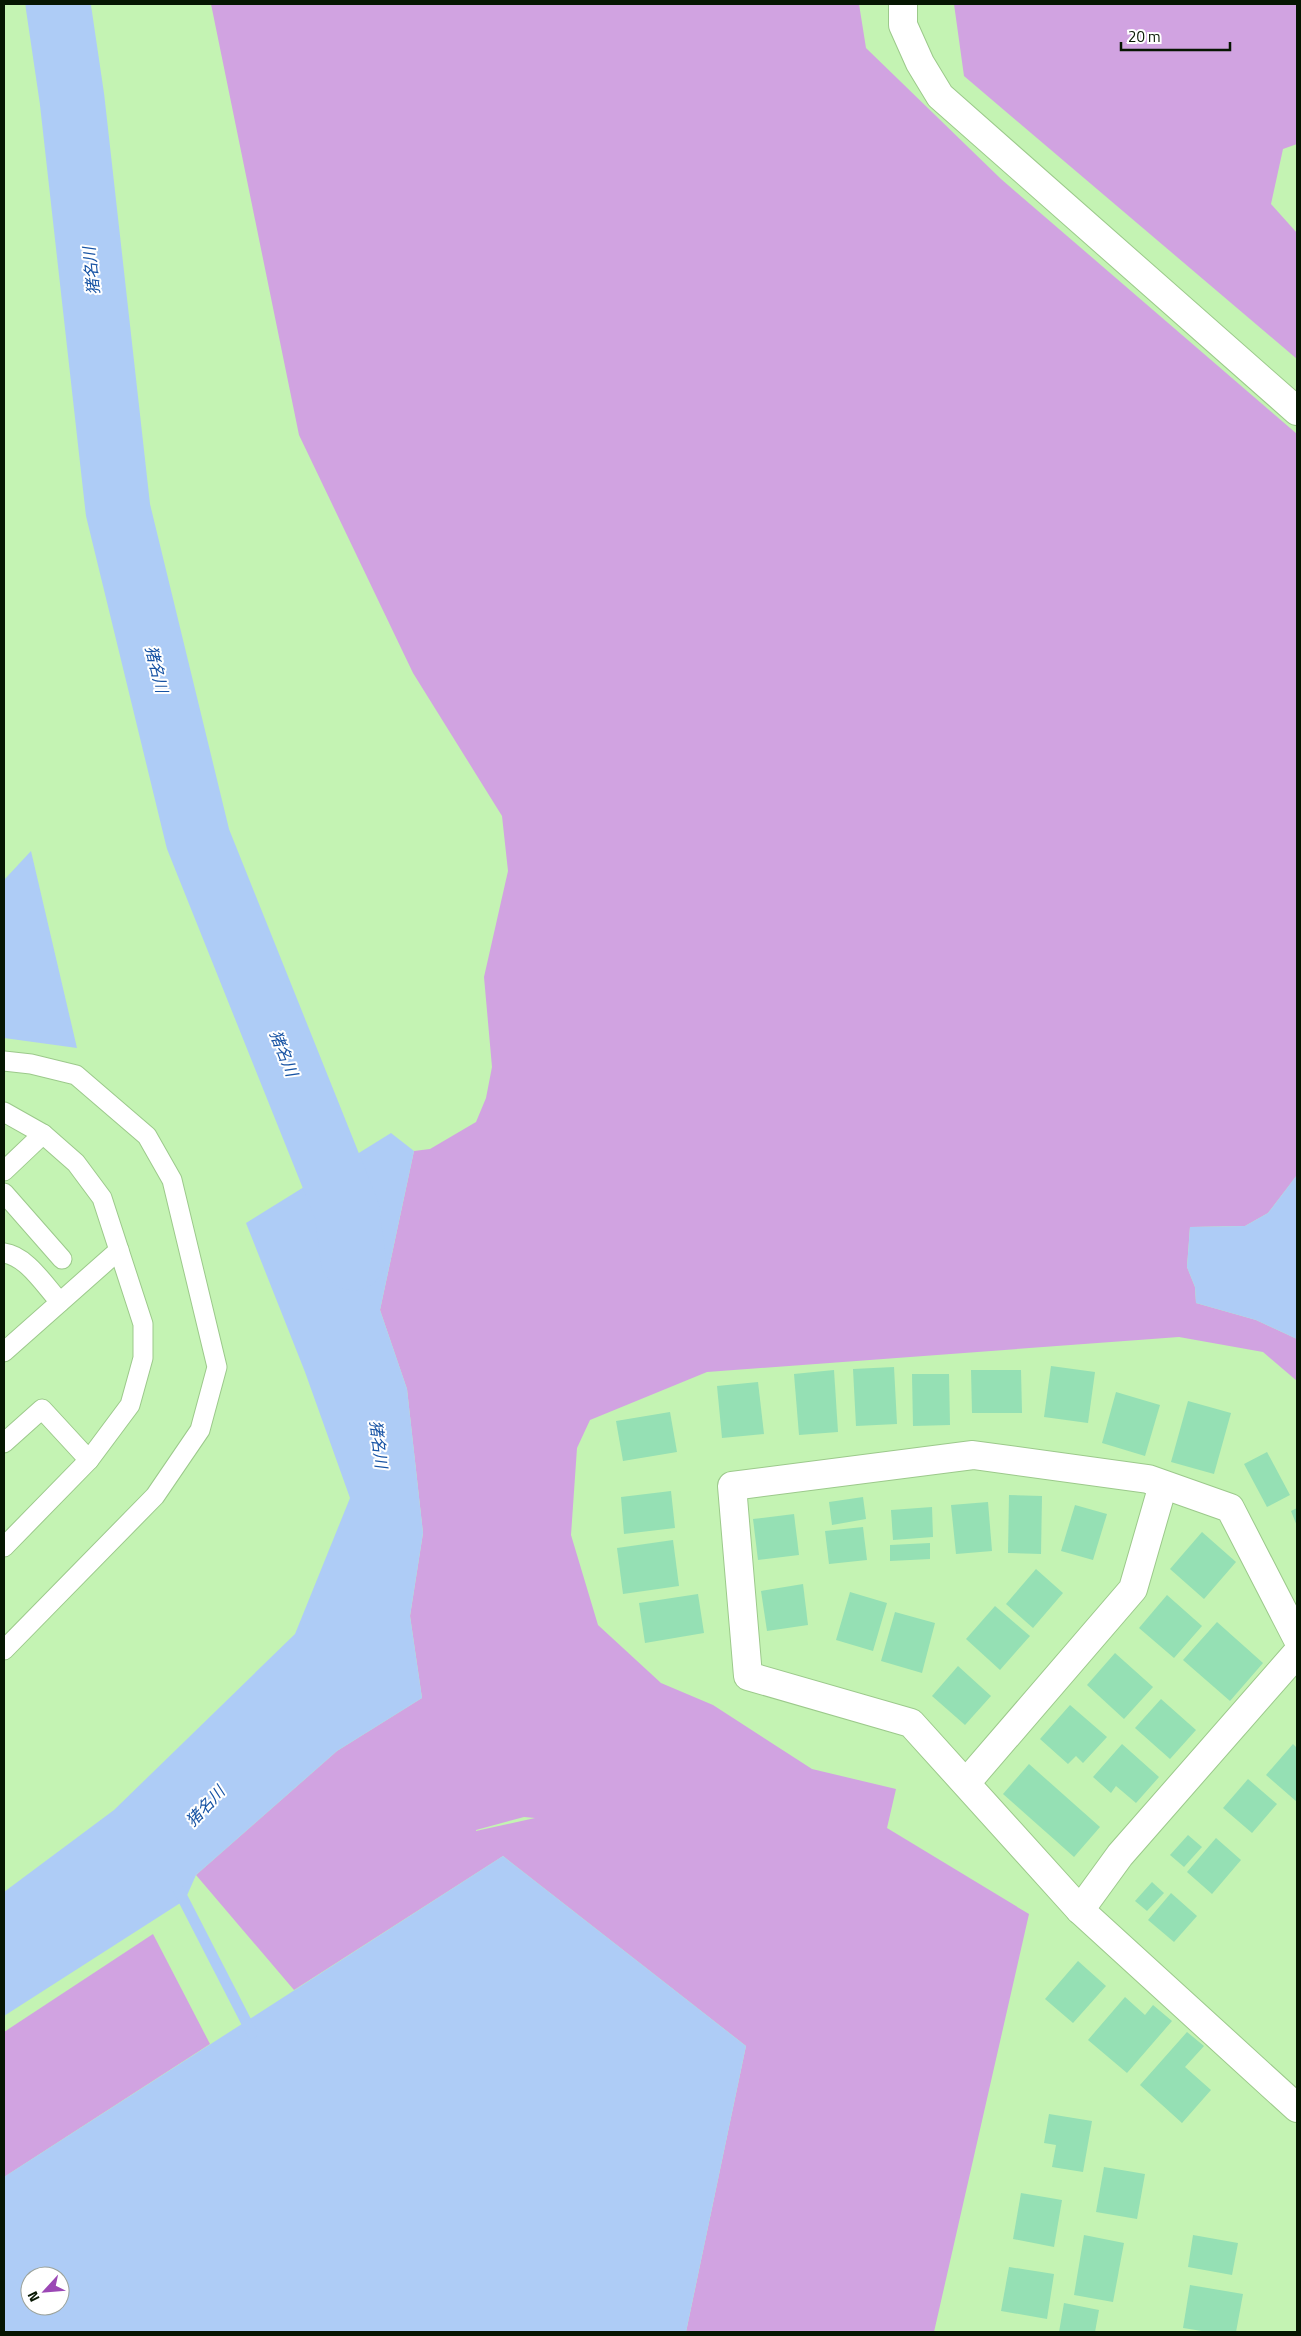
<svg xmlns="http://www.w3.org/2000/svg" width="1301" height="2336" font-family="'Titillium Web','Noto Sans JP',sans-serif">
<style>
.green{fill:#d1a3e1;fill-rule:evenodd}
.water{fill:#aeccf6;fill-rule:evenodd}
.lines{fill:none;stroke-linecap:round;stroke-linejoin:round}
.stream{stroke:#aeccf6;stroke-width:11}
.river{stroke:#aeccf6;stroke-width:65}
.building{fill:#95e0b4}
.lane-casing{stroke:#9cc98b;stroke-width:21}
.street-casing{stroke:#9cc98b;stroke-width:30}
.secondary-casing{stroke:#9cc98b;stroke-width:30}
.lane{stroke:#fff;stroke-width:19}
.street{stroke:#fff;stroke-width:28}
.secondary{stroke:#fff;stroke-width:28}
.labels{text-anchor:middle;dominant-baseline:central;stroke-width:4;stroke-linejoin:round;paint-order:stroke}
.water-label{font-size:16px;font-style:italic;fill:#1753a4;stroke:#fff}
</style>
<rect width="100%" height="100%" fill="#c4f3b3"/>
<g class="green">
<path d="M211,4H859L866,48L1001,179L1297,434V1175L1268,1213L1245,1226L1190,1227L1187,1267L1195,1287L1196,1303L1256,1320L1297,1339V1381L1263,1352L1179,1337L707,1372L590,1420L577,1448L571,1535L598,1625L661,1683L713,1705L812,1769L896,1789L887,1828L1029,1914L934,2332H686L746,2046L503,1856L294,1990L196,1875L337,1751L422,1698L410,1616L423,1533L407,1389L380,1310L414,1151L430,1149L476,1122L486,1098L492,1067L484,977L508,871L502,816L413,673L299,435ZM524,1817L535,1818L476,1831V1830Z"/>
<polygon points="954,4 1297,4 1297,144 1283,149 1271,204 1297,233 1297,359 964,76"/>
<polygon points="153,1934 210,2044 4,2177 4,2032"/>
</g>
<g class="water">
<polygon points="31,851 77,1048 4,1038 4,880"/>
<polygon points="391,1133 414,1151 380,1310 407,1389 423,1533 410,1616 422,1698 337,1751 196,1875 185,1900 4,2016 4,1892 114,1810 295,1634 350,1498 305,1372 246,1223"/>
<polygon points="1297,1175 1297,1339 1256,1320 1196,1303 1195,1287 1187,1267 1190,1227 1245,1226 1268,1213"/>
<path d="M503,1856L746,2046L686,2332H4V2177ZM30,2276H60V2306H30Z"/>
</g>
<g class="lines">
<polyline class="stream" points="177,1887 252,2033"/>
<polyline class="river" points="58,4 72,99 118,510 198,839 347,1211 353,1258"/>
</g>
<g class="building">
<polygon points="1051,1366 1095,1372 1088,1423 1044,1417"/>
<polygon points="894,1367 897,1424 856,1426 853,1369"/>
<polygon points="834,1370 838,1432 799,1435 794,1374"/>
<polygon points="971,1370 1021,1370 1022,1413 972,1413"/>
<polygon points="912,1374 949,1374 950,1425 913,1426"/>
<polygon points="758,1382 764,1434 722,1438 717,1386"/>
<polygon points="1116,1392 1160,1405 1145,1456 1102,1443"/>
<polygon points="1188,1401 1231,1413 1214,1474 1171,1462"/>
<polygon points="670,1412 677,1452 623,1461 616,1421"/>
<polygon points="1267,1452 1290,1495 1267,1507 1244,1464"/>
<polygon points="671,1491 675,1528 624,1534 621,1497"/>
<polygon points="1009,1495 1042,1496 1041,1554 1008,1553"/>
<polygon points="863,1497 866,1519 832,1525 829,1502"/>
<polygon points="988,1502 992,1551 956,1554 951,1505"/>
<polygon points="1075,1505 1107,1514 1093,1560 1061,1551"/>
<polygon points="932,1507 933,1537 893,1540 891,1510"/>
<polygon points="1297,1508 1297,1526 1291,1511"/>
<polygon points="794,1514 799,1555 758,1560 753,1519"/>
<polygon points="863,1527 867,1560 829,1564 825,1531"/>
<polygon points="1202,1532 1236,1562 1204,1599 1170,1569"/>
<polygon points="673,1540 679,1586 623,1594 617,1548"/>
<polygon points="930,1543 930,1559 890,1561 890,1545"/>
<polygon points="1036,1569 1063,1593 1033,1628 1006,1604"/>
<polygon points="803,1584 808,1625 767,1631 761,1591"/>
<polygon points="850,1592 887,1603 873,1651 836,1640"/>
<polygon points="698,1594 704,1633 645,1643 639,1603"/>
<polygon points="1167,1595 1202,1626 1174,1658 1139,1628"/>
<polygon points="995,1606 1030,1636 1000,1670 966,1639"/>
<polygon points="895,1612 935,1623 922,1673 881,1661"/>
<polygon points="1217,1622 1263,1663 1230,1701 1183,1660"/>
<polygon points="1115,1653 1153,1687 1124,1719 1087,1685"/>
<polygon points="958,1666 991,1696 965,1725 932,1696"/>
<polygon points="1161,1699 1196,1730 1170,1759 1135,1728"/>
<polygon points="1070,1705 1107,1737 1083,1763 1076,1756 1068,1764 1040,1739"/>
<polygon points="1122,1744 1159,1777 1136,1803 1116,1786 1111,1793 1093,1777"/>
<polygon points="1293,1744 1297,1748 1297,1802 1266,1775"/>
<polygon points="1029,1764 1100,1827 1074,1857 1003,1794"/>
<polygon points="1248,1779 1277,1804 1252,1833 1223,1808"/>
<polygon points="1188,1835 1202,1847 1184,1867 1170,1855"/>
<polygon points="1216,1838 1241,1860 1212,1894 1187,1872"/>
<polygon points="1152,1882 1164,1893 1147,1911 1135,1901"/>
<polygon points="1171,1893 1197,1916 1174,1942 1148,1920"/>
<polygon points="1078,1961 1106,1986 1073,2023 1045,1999"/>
<polygon points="1125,1997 1145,2015 1153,2005 1172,2021 1127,2073 1088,2040"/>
<polygon points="1187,2032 1204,2046 1185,2067 1211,2090 1182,2123 1140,2085"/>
<polygon points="1049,2114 1092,2121 1083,2172 1052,2167 1056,2145 1044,2143"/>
<polygon points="1104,2167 1145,2174 1137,2219 1096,2212"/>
<polygon points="1021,2193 1062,2200 1054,2247 1013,2239"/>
<polygon points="1084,2235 1124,2243 1113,2302 1074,2295"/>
<polygon points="1193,2235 1238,2243 1232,2275 1188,2267"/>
<polygon points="1009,2267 1054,2274 1047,2319 1001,2311"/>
<polygon points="1190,2285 1243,2294 1236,2332 1208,2332 1183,2328"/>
<polygon points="1064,2303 1099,2310 1095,2332 1059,2332"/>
</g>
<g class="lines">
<defs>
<g id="lane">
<polyline points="4,1061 31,1064 76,1075 147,1136 172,1180 217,1367 200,1430 155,1496 4,1650"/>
<polyline points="4,1112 43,1134 76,1163 102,1198 143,1324 143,1358 130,1405 89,1460 4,1547"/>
<polyline points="4,1171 43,1134"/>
<polyline points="4,1193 62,1259"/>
<path d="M4,1253C27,1256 45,1286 60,1302"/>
<polyline points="4,1352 119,1250"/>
<polyline points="4,1443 42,1409 89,1460"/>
</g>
<g id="street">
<polyline points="1297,1638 1230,1508 1148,1479 973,1455 732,1486 748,1676 911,1723 1080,1910 1297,2108"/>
<polyline points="966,1783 1133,1589 1163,1485"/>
<polyline points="1080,1910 1120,1855 1297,1653"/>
</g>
<polyline id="secondary" points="903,4 903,25 920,63 940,96 1297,411"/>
</defs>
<use href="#lane" class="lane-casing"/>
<use href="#street" class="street-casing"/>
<use href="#secondary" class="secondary-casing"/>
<use href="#lane" class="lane"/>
<use href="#street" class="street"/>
<use href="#secondary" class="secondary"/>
</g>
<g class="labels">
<g class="water-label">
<text transform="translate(91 271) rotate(-96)">猪名川</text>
<text transform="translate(157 669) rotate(76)">猪名川</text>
<text transform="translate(284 1053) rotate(68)">猪名川</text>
<text transform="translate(379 1444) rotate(83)">猪名川</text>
<text transform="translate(205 1806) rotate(-47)">猪名川</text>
</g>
</g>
<rect width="1301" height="2336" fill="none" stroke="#061602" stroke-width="10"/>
<g transform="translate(45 2291) rotate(244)"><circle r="24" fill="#ffffff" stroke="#9ba29a"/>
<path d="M0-4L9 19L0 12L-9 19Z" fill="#9b47b5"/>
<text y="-8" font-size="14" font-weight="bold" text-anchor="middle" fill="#061602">N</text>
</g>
<path d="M1121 42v8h109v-8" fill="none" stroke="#061602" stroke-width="2.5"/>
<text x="1128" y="42" font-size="15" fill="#061602" stroke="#ffffff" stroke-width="4" paint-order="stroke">20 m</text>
</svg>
